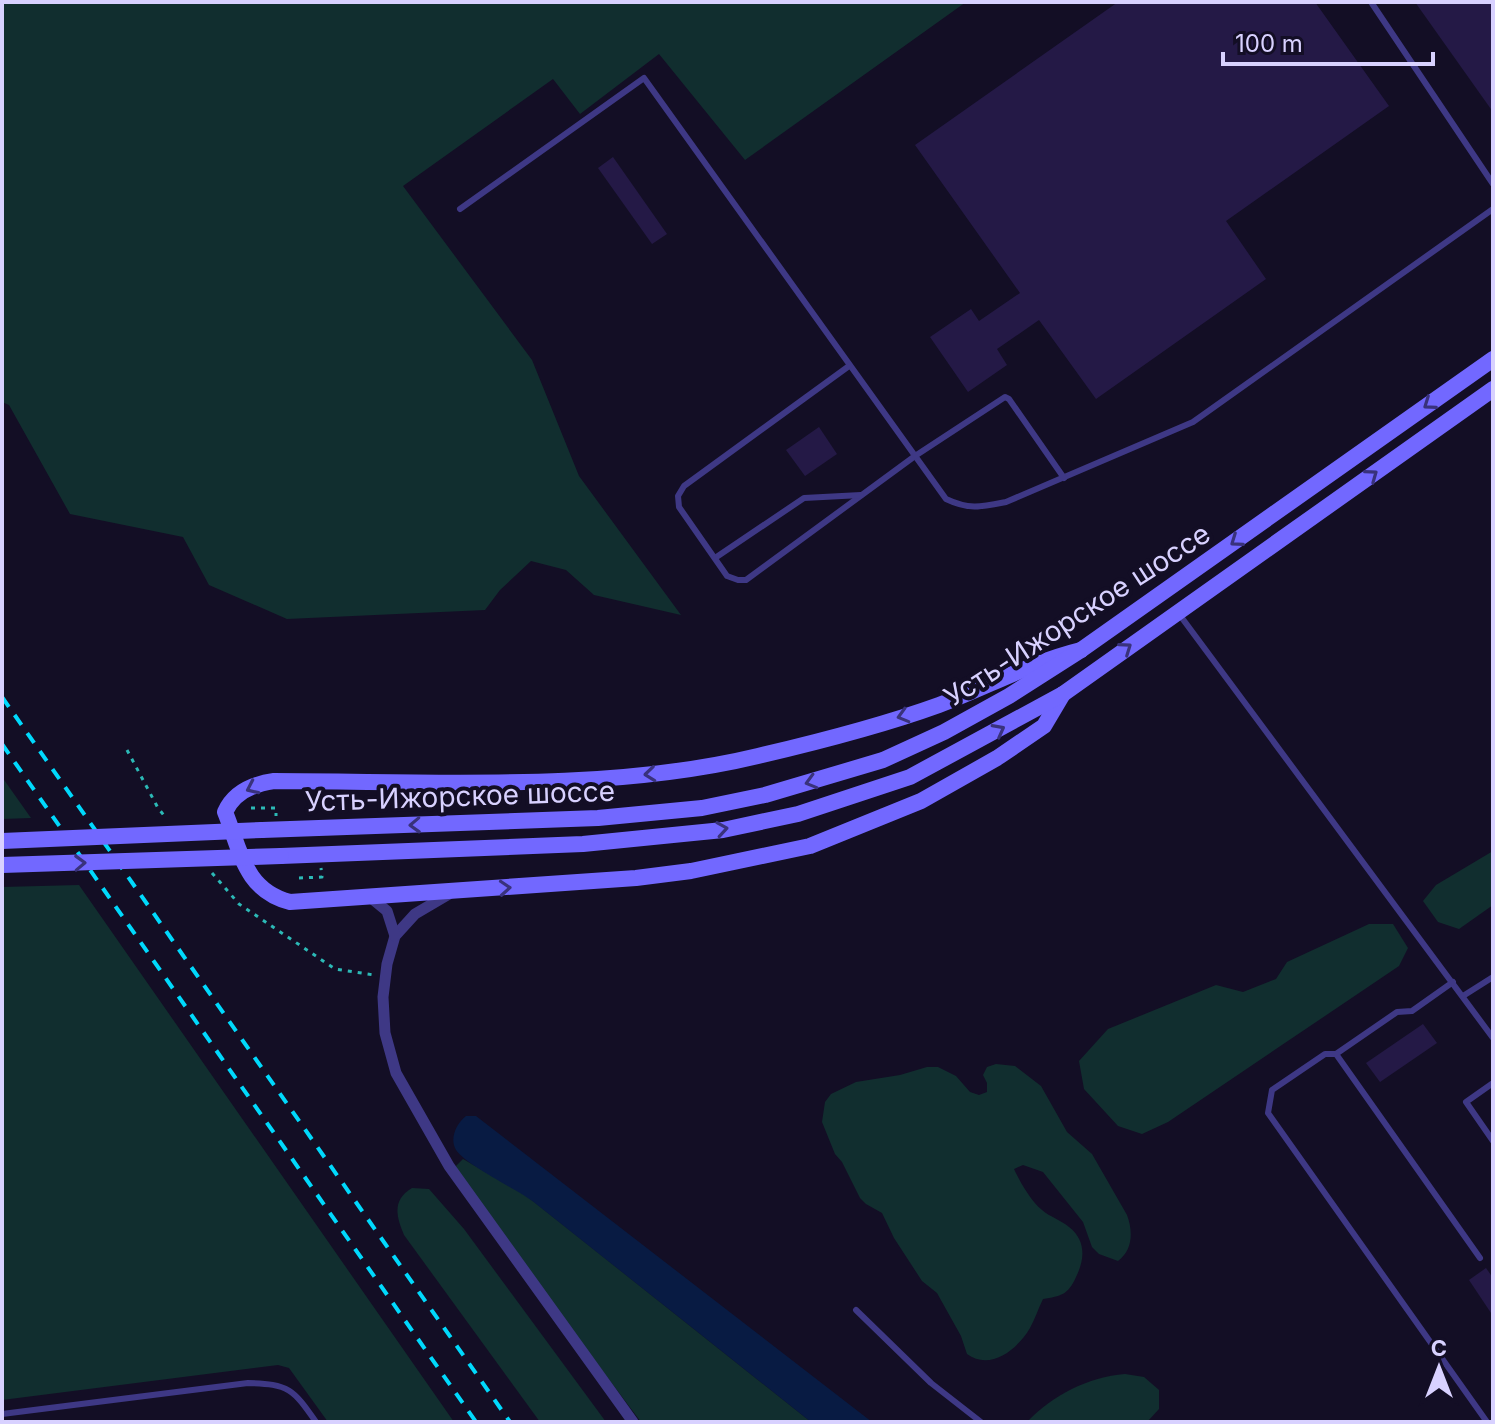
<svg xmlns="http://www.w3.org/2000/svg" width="1495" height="1424" font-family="Inter,sans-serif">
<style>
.green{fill:#112e2f}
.water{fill:#081b43}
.building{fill:#241946}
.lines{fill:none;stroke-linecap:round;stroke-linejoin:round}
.path{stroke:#2cb9b6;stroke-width:3;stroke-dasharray:4 6;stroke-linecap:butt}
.lane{stroke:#3e3885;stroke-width:6}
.street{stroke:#3e3885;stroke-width:11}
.secondary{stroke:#7268ff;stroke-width:16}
.rail{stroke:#00d9fc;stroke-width:4;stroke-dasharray:12 10;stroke-linecap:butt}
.secondary-bridge{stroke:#7268ff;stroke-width:16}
.oneway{stroke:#39327c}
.labels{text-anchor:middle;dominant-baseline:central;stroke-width:8;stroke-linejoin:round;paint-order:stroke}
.street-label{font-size:28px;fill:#d8d1ff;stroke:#130e25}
</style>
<rect width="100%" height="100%" fill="#130e25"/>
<g class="green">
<polygon points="2,2 966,2 745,160 659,54 580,114 553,79 403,186 532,360 579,476 681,615 594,595 566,570 531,561 500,590 485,610 287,619 209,585 183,537 70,514 9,405 2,402"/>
<polygon points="2,777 31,818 2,819"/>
<polygon points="1493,851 1493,905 1459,929 1438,922 1423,901 1436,885"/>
<polygon points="79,885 454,1422 328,1422 289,1368 278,1365 2,1400 2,887"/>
<polygon points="1369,924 1393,924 1408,948 1399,966 1168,1122 1142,1134 1118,1126 1084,1089 1079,1061 1108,1029 1216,985 1243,992 1276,979 1287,962"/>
<path d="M996,1064L1015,1066L1041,1086L1067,1132L1092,1154L1127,1215C1133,1231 1133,1250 1118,1261L1099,1254L1092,1247L1083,1222L1043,1172L1023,1165L1014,1169C1020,1182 1031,1201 1042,1210C1050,1217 1061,1220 1069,1227C1086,1240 1085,1259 1076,1277C1068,1295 1061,1296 1043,1299C1038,1309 1035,1319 1030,1328C1017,1350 990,1371 967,1354L961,1336L937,1293L922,1281L894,1238L882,1213L866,1204L860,1198L842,1162L835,1154L822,1122L825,1102L831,1094L856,1082L900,1075L927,1067H938L956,1076L970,1092L979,1095L987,1092V1083L983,1075L987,1067Z"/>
<polygon points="463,1159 524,1194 811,1422 641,1422 459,1180 456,1166"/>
<path d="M412,1188L429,1189L464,1229L606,1422H540L404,1235C396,1216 392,1200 412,1188Z"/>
<path d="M1125,1374L1144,1377L1159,1390V1409L1147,1422H1027C1053,1395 1088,1377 1125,1374Z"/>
</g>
<path class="water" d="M466,1116H476L872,1422H811C719,1349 627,1276 535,1203C519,1190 461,1163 455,1148C450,1137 457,1123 466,1116Z"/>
<g class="building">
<polygon points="1118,2 1315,2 1389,106 1226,221 1266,279 1096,399 1039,320 997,349 1007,365 968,392 930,337 971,309 979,321 1020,293 915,145"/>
<polygon points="1415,2 1493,2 1493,112"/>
<polygon points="613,157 667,234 652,244 598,168"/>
<polygon points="819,427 837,454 805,476 786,450"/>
<polygon points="1423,1024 1437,1043 1380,1082 1366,1063"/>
<polygon points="1486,1268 1493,1278 1493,1316 1469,1280"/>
</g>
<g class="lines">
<g class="path">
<polyline points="127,750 158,808 166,818"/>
<polyline points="251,808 276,808 276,816"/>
<polyline points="212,873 239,904 335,969 374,975"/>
<polyline points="299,878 322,877 321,868"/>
</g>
<g class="lane">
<polyline points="1371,2 1493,184"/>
<path d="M460,209L644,78L946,499C969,510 981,507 1006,502L1193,422L1493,209"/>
<polyline points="849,366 684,486 678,496 679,507 727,576 738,580 746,580 915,456 1005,397 1009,399 1064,478"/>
<polyline points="715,558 804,498 861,495"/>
<polyline points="1179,614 1493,1038"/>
<polyline points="1463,996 1493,977"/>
<polyline points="1336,1054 1397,1012 1412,1011 1453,982"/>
<polyline points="1493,1083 1466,1102 1493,1141"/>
<polyline points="1480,1258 1336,1054 1325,1054 1272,1090 1268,1113 1487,1422"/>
<polyline points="856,1310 931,1383 981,1422"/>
<path d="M2,1414L248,1383C289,1384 293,1389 316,1422"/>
</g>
<g class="street">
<polyline points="449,894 415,914 395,936 387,964 383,997 385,1033 396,1073 449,1166 633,1422"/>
<polyline points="370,897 387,911 395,936"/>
</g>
<g class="secondary">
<path d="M1063,694L1044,726L997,758L921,801L810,846L691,871L636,878L290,902C244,890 241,851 225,812C234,792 253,784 274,781C431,781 604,793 758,756C818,742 881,726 939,705C987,687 1032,662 1081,650"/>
<polyline points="262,830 598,818 702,808 765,795 883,760 944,732 1009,696 1081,650 1493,359"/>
<polyline points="281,856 583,844 723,830 798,814 910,777 1063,694 1493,389"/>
</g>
<g class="rail">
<polyline points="2,697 510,1422"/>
<polyline points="2,744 476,1422"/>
</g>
<g class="secondary-bridge">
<polyline points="2,841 262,830"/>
<polyline points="2,865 281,856"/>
</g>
</g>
<defs><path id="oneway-chevron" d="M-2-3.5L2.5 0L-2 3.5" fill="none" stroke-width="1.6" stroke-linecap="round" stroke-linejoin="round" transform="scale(2)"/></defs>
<g class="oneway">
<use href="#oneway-chevron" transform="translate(1429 404) rotate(145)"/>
<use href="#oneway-chevron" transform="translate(1372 475) rotate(-36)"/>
<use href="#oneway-chevron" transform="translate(1236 541) rotate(145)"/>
<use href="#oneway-chevron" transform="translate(1126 648) rotate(-35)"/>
<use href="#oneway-chevron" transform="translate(903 716) rotate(164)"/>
<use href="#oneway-chevron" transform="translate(999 730) rotate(-28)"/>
<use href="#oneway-chevron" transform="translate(650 774) rotate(174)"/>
<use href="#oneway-chevron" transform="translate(811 782) rotate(164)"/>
<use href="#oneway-chevron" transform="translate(252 788) rotate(155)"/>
<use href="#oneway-chevron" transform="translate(415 825) rotate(178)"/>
<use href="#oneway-chevron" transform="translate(722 829) rotate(-9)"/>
<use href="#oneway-chevron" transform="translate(80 863) rotate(-2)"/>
<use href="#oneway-chevron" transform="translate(505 888) rotate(-4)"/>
</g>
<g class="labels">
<g class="street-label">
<text transform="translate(1077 615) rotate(-33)">Усть-Ижорское шоссе</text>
<text transform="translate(460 796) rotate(-2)">Усть-Ижорское шоссе</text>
</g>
</g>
<rect width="1495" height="1424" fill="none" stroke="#d8d1ff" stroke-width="8"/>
<g transform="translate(1439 1368)" stroke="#130e25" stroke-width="6" paint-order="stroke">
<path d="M0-6L14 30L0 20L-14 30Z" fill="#d8d1ff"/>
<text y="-12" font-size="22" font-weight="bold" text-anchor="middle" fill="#d8d1ff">С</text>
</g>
<path d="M1223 52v12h210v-12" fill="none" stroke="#d8d1ff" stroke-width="4"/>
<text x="1235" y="52" font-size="24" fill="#d8d1ff" stroke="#130e25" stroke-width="6" paint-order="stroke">100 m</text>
</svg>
